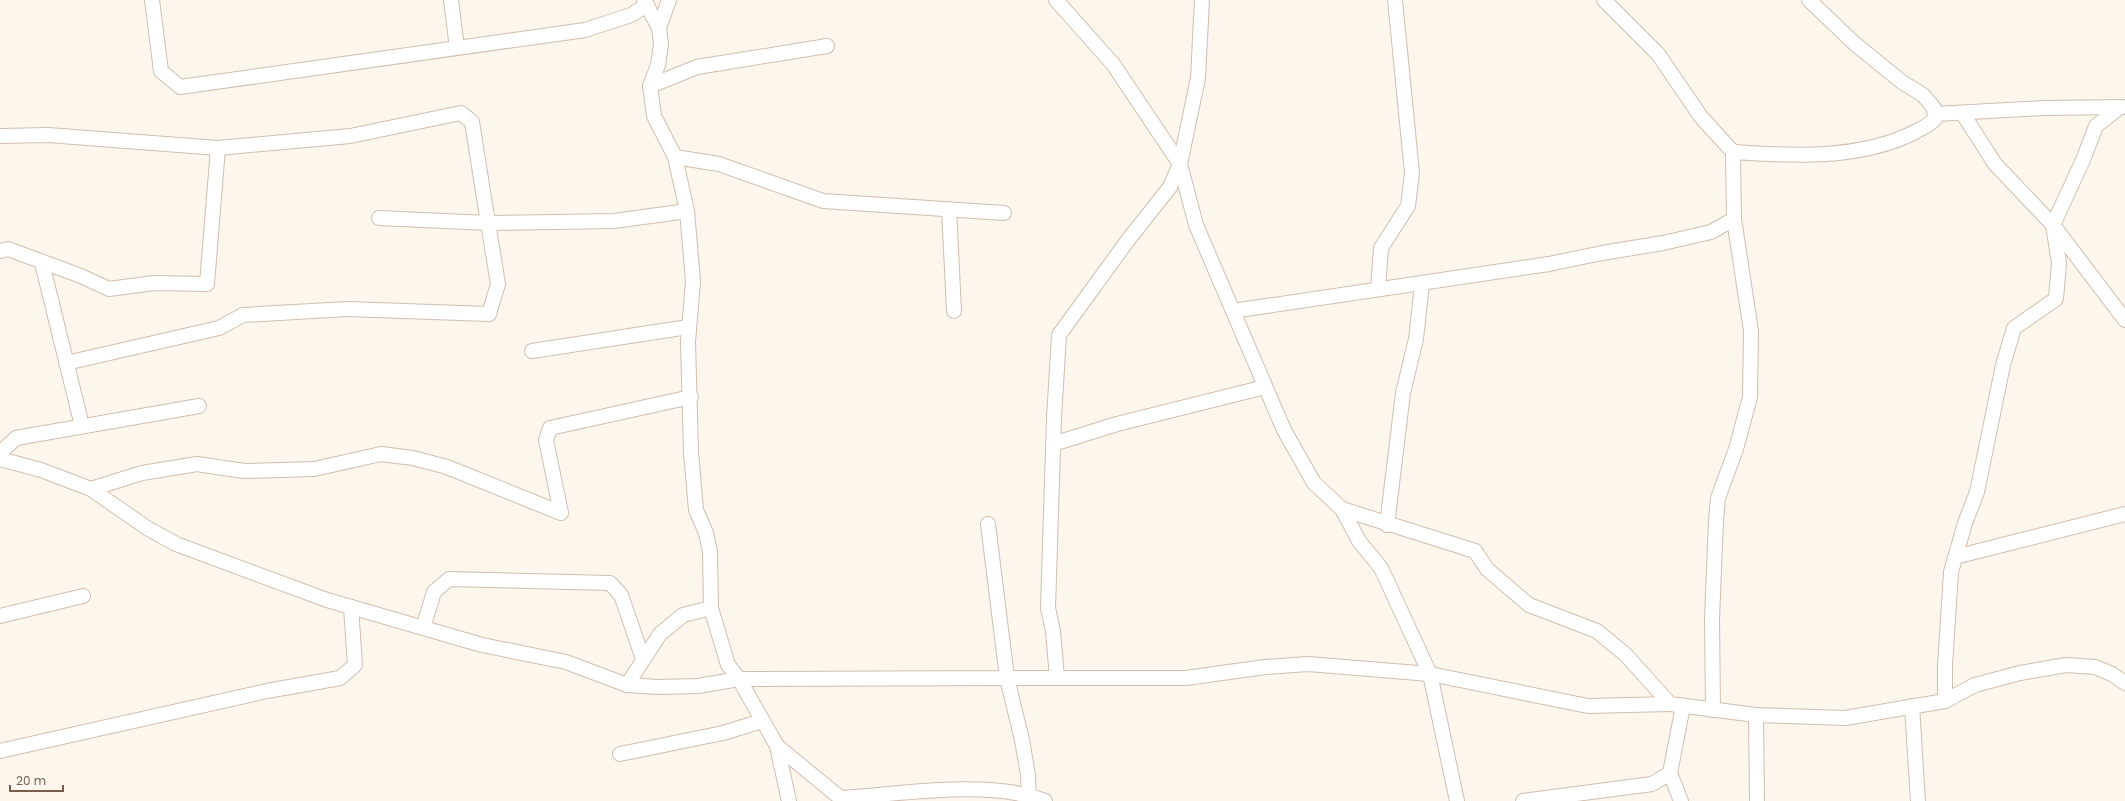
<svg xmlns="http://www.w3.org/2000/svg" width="2125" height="801" font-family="Poppins,sans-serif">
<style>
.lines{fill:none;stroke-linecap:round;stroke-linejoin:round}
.street-casing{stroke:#d1beb0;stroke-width:16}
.street{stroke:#fff;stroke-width:14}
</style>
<rect width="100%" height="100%" fill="#fdf6ec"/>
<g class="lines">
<defs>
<g id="street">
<polyline points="152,0 161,71 180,87 585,30 631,15 647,5"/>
<polyline points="451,0 457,48"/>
<polyline points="644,0 659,28 661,44 658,65 650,86 654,116 675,157 687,211 693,281 688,342 691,452 696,510 706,533 710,552 711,608 728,665 739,679 777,746 789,801"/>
<polyline points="1056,0 1113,64 1180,164 1196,225 1284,430 1314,483 1342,509 1359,541 1381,568 1430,674 1457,801"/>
<polyline points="1604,0 1658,54 1701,117 1733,152"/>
<polyline points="659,28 669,0"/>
<polyline points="650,86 697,67 827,46"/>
<polyline points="1935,114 2045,108 2122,107"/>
<polyline points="1963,114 1995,164 2053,225 2125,320"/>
<polyline points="0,136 48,135 218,148 350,136 461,113 472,122 488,223 379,218"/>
<polyline points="675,157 719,164 823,201 1004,213"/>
<polyline points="949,209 954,311"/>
<polyline points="0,251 8,249 81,276 109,289 154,283 207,284 218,148"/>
<polyline points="42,263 82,426"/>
<polyline points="1378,289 1381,248 1408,206 1412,173 1395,0"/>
<path d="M1233,311L1549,264L1602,253L1663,243L1711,232L1734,219L1733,152C1792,156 1860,160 1915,132C1922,128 1930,125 1935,119L1934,108L1923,95L1902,82L1854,43L1809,0"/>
<polyline points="532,351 688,327"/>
<polyline points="66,363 219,328 243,315 347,309 489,314 498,284 488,223 614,221 687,211"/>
<polyline points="1053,444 1117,424 1265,387"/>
<polyline points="0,453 16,438 199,406"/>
<polyline points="0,459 41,470 91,489 147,528 176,544 327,600 482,645 566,662 627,685 658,687 698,686 739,679 1007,678 988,524"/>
<polyline points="91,489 142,473 197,464 244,471 314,469 381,454 413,458 447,467 561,513 546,440 550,428 691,397"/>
<polyline points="1342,509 1475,551 1487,569 1529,605 1597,631 1626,655 1670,704 1756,715 1845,718 1945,701 1975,685 2020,673 2066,665 2095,667 2112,674 2125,683"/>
<polyline points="1387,525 1403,393 1416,339 1422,284"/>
<polyline points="1955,557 2125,514"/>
<polyline points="0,616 83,596"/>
<polyline points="423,628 434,592 449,579 610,583 621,595 643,659"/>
<polyline points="1057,678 1186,678 1265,667 1308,664 1430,674 1588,706 1670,704"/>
<polyline points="627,685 660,634 683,615 711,608"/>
<polyline points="1945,701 1945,665 1951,572 1965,523 1977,492 2003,365 2014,328 2056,299 2059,263 2053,225 2083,160 2096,126 2120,107"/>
<polyline points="1912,706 1918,801"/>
<polyline points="1713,710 1712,619 1716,520 1718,498 1736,449 1750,397 1751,331 1734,219"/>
<polyline points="1756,715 1757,801"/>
<polyline points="777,746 844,801"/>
<polyline points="0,751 267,691 340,678 355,665 351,607"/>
<polyline points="620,754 723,733 762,721"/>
<polyline points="1670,773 1681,801"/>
<path d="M842,798C902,794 989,779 1045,801"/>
<polyline points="1029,801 1028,775 1022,740 1007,678 1057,678 1053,631 1048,608 1054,418 1059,335 1128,240 1170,187 1180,164 1198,78 1202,0"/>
<polyline points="1523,801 1652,784 1670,773 1683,706"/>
</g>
</defs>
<use href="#street" class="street-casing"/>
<use href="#street" class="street"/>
</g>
<path d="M10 785v6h53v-6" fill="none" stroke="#7a5c4d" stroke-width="2"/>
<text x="16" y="785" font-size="12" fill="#7a5c4d" stroke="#fffaf3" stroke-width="3" paint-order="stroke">20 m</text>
</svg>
